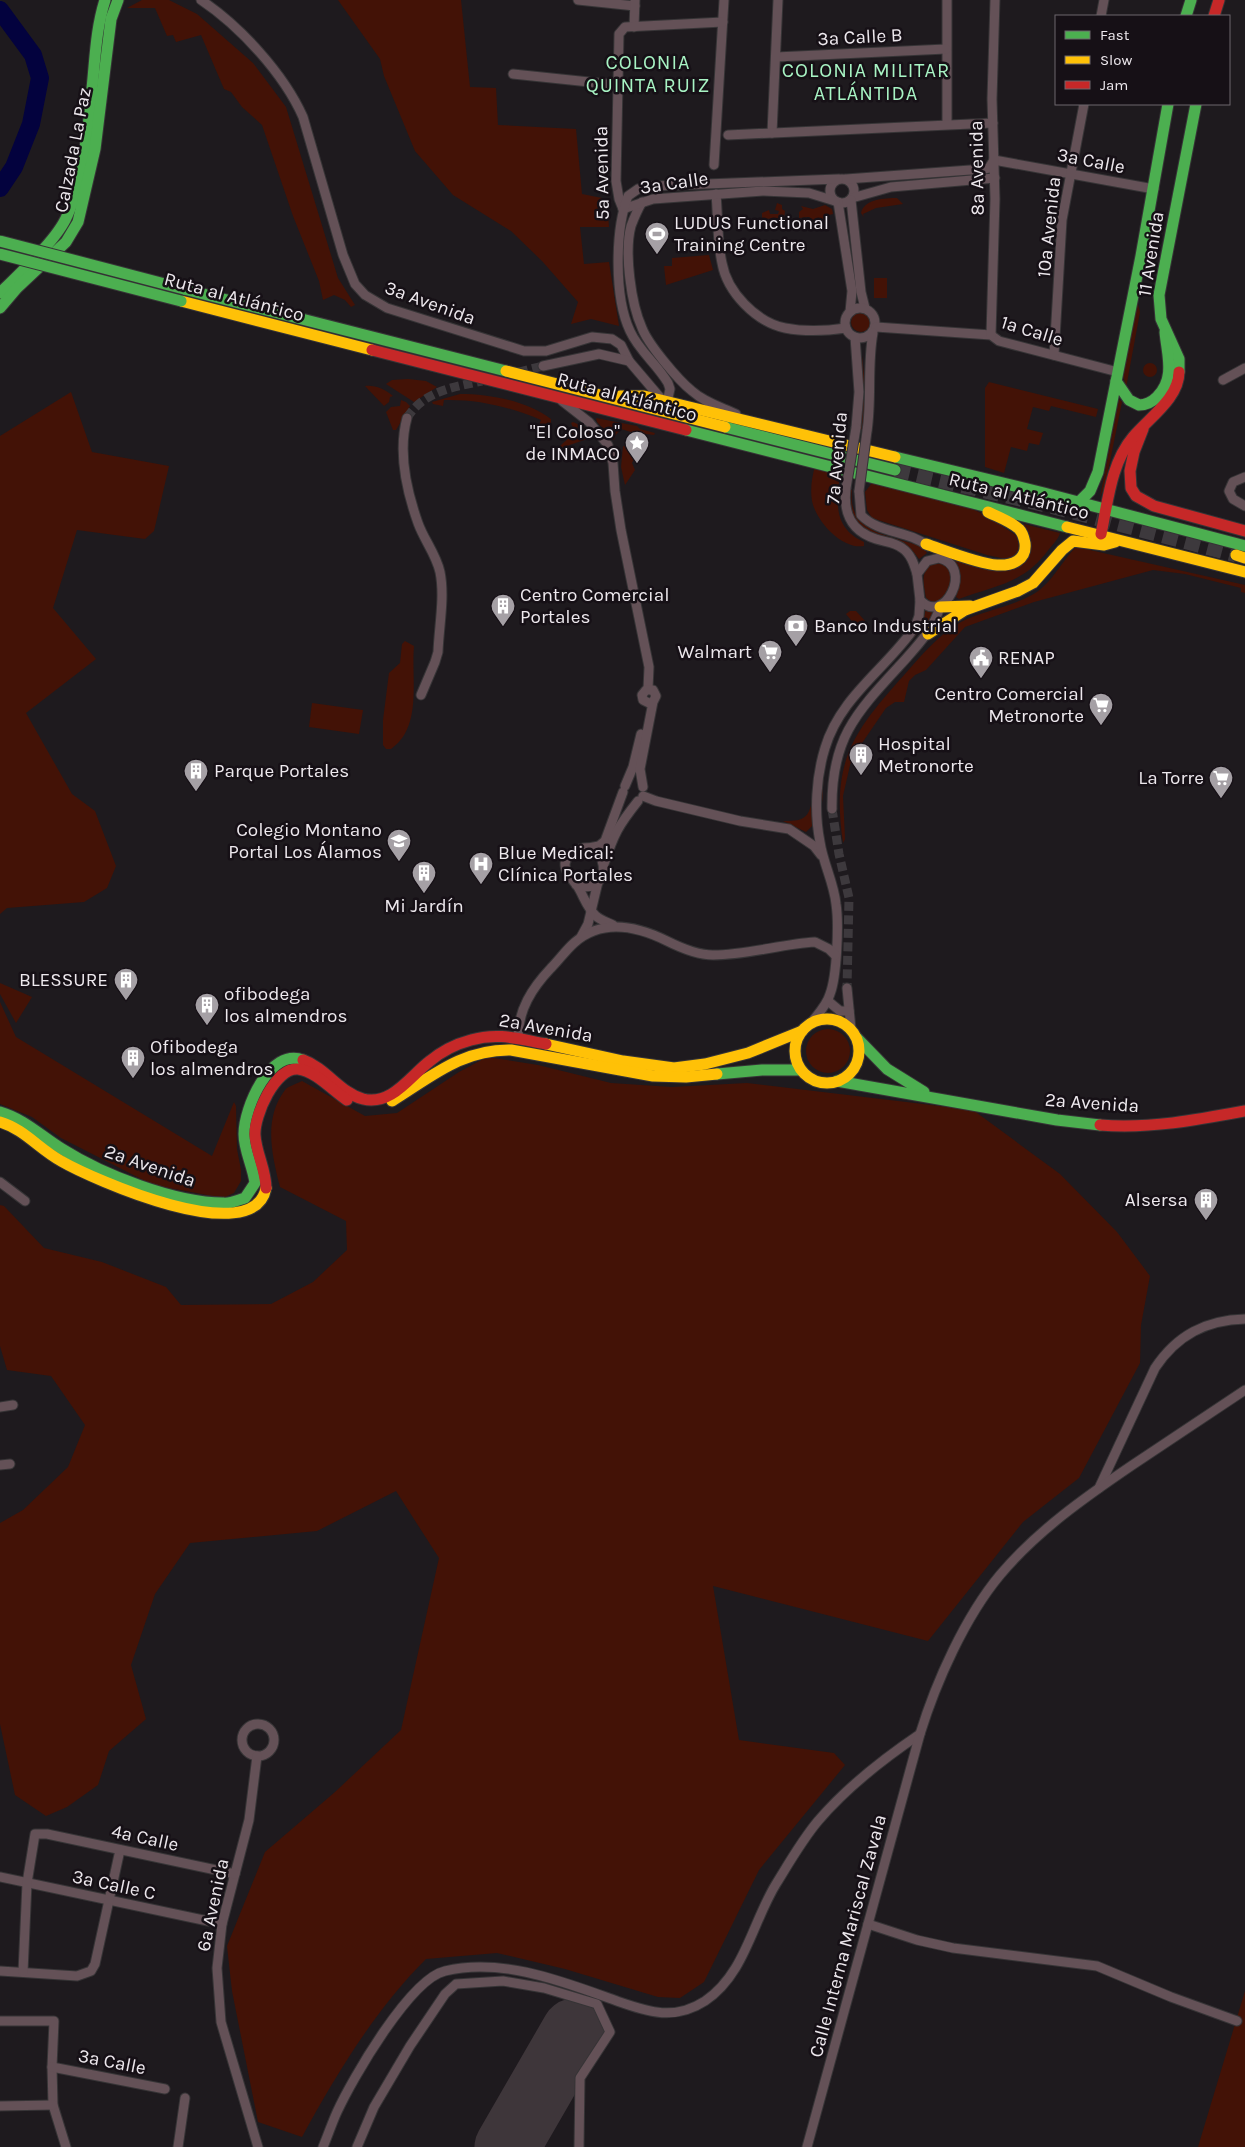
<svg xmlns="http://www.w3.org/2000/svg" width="1245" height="2147" font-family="Karla,sans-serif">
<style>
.green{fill:#431206}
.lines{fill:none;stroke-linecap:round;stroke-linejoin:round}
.river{stroke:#03023e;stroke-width:18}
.runway{stroke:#3e363a;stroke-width:65}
.street-tunnel{stroke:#3d393d;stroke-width:9;stroke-dasharray:9 4.5;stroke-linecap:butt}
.highway-tunnel{stroke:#3d393d;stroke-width:15;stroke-dasharray:15 8;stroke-linecap:butt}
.street-casing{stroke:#363436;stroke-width:11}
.fast-casing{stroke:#363436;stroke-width:13}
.slow-casing{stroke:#363436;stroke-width:13}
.jam-casing{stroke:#363436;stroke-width:13}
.street{stroke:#645157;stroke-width:9}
.fast{stroke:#4caf50;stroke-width:11}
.slow{stroke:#ffc107;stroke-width:11}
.jam{stroke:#c62828;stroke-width:11}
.street-bridge-casing{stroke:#363436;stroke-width:11;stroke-linecap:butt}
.fast-bridge-casing{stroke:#363436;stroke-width:13;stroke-linecap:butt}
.street-bridge{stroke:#645157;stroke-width:9}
.fast-bridge{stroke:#4caf50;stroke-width:11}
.labels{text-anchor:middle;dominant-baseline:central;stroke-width:5;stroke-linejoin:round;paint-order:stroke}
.street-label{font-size:19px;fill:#ede8ed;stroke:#161016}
.poi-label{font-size:19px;fill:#ede8ed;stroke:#161016;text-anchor:start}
.neighbourhood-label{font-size:20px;letter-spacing:1px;fill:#a8f4c4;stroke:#161016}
</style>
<rect width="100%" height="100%" fill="#1e1a1e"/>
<g class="green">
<polygon points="142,0 169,0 197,14 253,63 286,107 338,278 355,305 351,307 345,300 334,295 323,300 319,281 293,216 262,125 242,107 231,92 224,89 201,35 176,42 173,35 167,36 155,8 127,8"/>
<polygon points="338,0 461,0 470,87 496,88 498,125 576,129 582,194 607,199 609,227 580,227 584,264 609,262 619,326 591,319 571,324 578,302 542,261 511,231 453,195 415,151 384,76 380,59"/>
<path d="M897,198L903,204L876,208L863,214L864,217L861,213C864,199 885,198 897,198Z"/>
<polygon points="777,203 782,205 782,209 785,211 784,218 762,219 762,213 769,210 770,214 778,214 779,211 775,210"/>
<polygon points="825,205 832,209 833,214 825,216 826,225 819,225 809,217 799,218 799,212 803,209 801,206 813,209"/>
<polygon points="709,255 713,270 666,285 664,266 672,266 672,258"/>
<rect x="874" y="278" width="13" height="20"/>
<polygon points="1137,300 1140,312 1126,388 1123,375"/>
<circle cx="861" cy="322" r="10"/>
<polygon points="862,356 866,393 862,430 860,429 864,393 860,358"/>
<circle cx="1150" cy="370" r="7"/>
<polygon points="408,379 426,381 437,387 414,402 386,384 392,380"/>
<polygon points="989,382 1098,409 1096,417 1051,406 1049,411 1033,407 1027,429 1043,433 1039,445 1029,443 1027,451 1011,447 1004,473 985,467 985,388"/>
<path d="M365,386C375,385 385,389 393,396L390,397L389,402L384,406Z"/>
<polygon points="71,392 92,452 169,466 154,531 145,539 77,530 53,608 96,659 26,713 72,794 95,811 116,866 107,888 84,902 7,908 0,914 0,436"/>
<path d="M460,394C490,394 527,401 551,419V426L544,430L538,427L541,420C510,407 478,399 444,400L443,406L433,404L432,402Z"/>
<polygon points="1119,399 1122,402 1105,486 1100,497"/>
<polygon points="401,400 406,402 410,406 396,430 393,430 386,412 391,407 400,406"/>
<polygon points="596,418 637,426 640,429 655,433 654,435 646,434 642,439 632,437 631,432 621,429 615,436 614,440 597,422"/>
<path d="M573,422L584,427L591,434L590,438L558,449C563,440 578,437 571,423Z"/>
<polygon points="632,441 641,443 632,463 635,470 625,485 621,467 623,446 627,447"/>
<path d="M815,466L840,473C837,502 832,527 864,542V546C842,550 816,521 812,501C810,489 812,477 815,466Z"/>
<polygon points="872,483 964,505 987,516 1017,536 1019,547 1016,555 1006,559 987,555 872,518 867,510 865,492"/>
<path d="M850,489L852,490C847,534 891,535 923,547L927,553L919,559C897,523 846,550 850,489Z"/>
<path d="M1024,524L1060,533C1058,540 1053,544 1049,549C1024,584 996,585 959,599L956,597L961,576L954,561L1015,568Z"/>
<path d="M1075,548H1081L1245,585V593L1241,592V588L1185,574L1153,570L1034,602L965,627L926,670L915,675L909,681L904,702H895L886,708L860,746L853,752L843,796L845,839L843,843C831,761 853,732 905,674C922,655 939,634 961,622C985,609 1025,605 1044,586C1056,575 1063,560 1075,548Z"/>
<path d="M934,563C963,563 950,599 933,603L926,598C924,584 919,571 934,563Z"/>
<path d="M926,609L933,611V613L928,622C894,662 840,707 826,758C822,772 824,789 822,803C818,744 852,703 890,663C905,646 921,632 926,609Z"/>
<polygon points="850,611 856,611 866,622 860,631 846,614"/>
<path d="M405,641L414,646C411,679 423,727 391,749H386L383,745V720L389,673L400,663L402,644Z"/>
<polygon points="312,703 363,710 359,734 309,727"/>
<path d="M812,800L813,825L806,832L783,821C801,821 809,820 812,800Z"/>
<polygon points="0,983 32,997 16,1023 0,994"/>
<polygon points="0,1002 16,1037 212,1156 234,1102 236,1106 237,1149 241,1170 241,1181 234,1193 223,1198 153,1185 61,1138 32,1117 0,1104"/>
<circle cx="828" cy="1051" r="22"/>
<path d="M487,1057L538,1065L611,1083L672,1087L747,1083L973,1110L1060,1174L1117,1232L1150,1276L1141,1325L1140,1363L1079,1478L1023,1522L928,1641L713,1586L739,1740L834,1753L845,1765L759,1870L704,1982L680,1998L658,1997L565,1969L497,1953L426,1959C375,2010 337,2073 302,2137L258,2122L232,1991L227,1946L265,1852L335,1792L401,1730L439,1558L396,1491L317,1531L190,1543L155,1594L131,1665L146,1719L109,1751L98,1785L67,1807L46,1816L15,1795L0,1724V1523L23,1510L68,1467L85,1425L51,1376L7,1370L0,1346V1205L4,1206L44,1248L102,1262L166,1287L181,1305L271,1304L313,1282L347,1250L346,1221L280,1187C272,1155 263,1119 285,1090C288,1086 297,1084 302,1081L365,1116L397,1113L459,1072Z"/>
<polygon points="1245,1991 1245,2147 1198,2147"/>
</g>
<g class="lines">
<polyline class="river" points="0,10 33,55 40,78 31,124 14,167 0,188"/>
<polyline class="runway" points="507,2147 574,2031"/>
<g class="street-tunnel">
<polyline points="519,372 543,366"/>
<path d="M407,418C424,391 453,387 482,381"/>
<polyline points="832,809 839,854 849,898 847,988"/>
</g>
<polyline class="highway-tunnel" points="895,470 1054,507 1236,555"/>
<defs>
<g id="street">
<path d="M201,0C240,26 284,74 303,117L343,255L355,284L365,295L387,308L524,351H546L592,337L612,339L621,345L629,361L663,401"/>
<polyline points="578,0 635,6"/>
<polyline points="947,0 947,124"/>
<polyline points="1101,16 1104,0"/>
<polyline points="634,27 635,0"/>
<polyline points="776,57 946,49"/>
<polyline points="513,74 618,85"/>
<polyline points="772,133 778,0"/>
<polyline points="728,135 993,123"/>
<polyline points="714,165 724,0"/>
<circle cx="842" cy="191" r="12"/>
<polyline points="846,179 984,169 989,168 994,160 1154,189"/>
<path d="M716,194C718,216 717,241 722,263C727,292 756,322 785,328C805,332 826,331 846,328"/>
<polyline points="852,198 891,187 995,178"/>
<polyline points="851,200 861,292 865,308"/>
<path d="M642,202C638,209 634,218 631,226C624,252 631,304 642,328C648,344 678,380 692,391C704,402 721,407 736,414"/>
<polyline points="838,202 852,291 850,312"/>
<polyline points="623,209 619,199 616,181 619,34 625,27 723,22"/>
<polyline points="623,209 653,199 763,191 809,193 835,201"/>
<circle cx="860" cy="323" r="15"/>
<polyline points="876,327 991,335 999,341 1118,372"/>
<polyline points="991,335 995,199 992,99 995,0"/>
<polyline points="855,337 859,392 856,428"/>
<polyline points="1054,355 1062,220 1084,104"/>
<polyline points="543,366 599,354 629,361"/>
<polyline points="1223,380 1245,368"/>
<polyline points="562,401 589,422 608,445 613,463 615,491 621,530 649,667 648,689"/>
<path d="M667,402L670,389L668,383C657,364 639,351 630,331C614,297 615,230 628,196L638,189L654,186L838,179"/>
<path d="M407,418C398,451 407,492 418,523C424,540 436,554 440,572C445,597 439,626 438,652L435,662L421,695"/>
<path d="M867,431C872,398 867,365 873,333"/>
<polyline points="1245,477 1233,482 1229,491 1233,499 1245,506"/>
<path d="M846,488C843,514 851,531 876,539C885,542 895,542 902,548C911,554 914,564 917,574"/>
<path d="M859,491L861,515C879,534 908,530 928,546"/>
<path d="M939,558C975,566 944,627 920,600L917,574L927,561Z"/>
<polyline points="625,786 633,767 641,734"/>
<polyline points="643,787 640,769 653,702 656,696 653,690 646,690 642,695 643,700 649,703 653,702"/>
<polyline points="643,796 656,801 740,821 789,829 814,846 821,855"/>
<path d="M832,809C831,738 856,713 902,663C917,646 933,630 940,607"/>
<polyline points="588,848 599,846 605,841 623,792"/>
<path d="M604,864C614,834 618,826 638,801"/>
<path d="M576,885C618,898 607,831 574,852C555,864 571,877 578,887C584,897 587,908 596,916C600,920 607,922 613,925"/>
<polyline points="581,937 588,924 598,882"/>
<polyline points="847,988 851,1029"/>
<polyline points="828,1001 840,1011 849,1011"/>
<path d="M811,1023C818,1014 827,1005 830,994C837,976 839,923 836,904C834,883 823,863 820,842C814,812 816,777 825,748C840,697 886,669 915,627L919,616L920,600"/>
<path d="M518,1038C518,1010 532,988 551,968C559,960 566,950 574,943C602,918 637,926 667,941C681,948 697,955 713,955C748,955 781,944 815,942L829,949L835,955"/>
<polyline points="0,1182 25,1201"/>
<polyline points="0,1407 13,1405"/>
<polyline points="0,1465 10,1464"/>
<path d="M1099,1488L1155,1368C1177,1335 1206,1320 1245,1319"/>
<circle cx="258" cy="1740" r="16"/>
<polyline points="257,1756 249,1820 222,1924 217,1968 221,2022 258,2147"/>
<polyline points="0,1877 222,1924"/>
<polyline points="868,1924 917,1940 953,1948 1097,1966 1171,1997 1237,2021"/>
<polyline points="0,1971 77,1976 91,1971 95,1964 120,1850"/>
<polyline points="23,1972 27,1883 35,1834 47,1834 235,1874"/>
<polyline points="0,2021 54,2021 52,2067 53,2105 66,2147"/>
<polyline points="52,2067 165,2089"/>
<polyline points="0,2106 53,2105"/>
<polyline points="178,2147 185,2098"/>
<path d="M323,2147C328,2135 332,2123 337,2112C352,2079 410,1979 445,1971C502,1957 564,1982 617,2001C649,2012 674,2021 705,2001C745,1974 752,1923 776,1884C789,1863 802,1840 818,1821C847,1787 883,1759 920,1734"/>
<polyline points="357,2147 374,2107 410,2046 445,1994 456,1984 503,1981 544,1988 597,2004 610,2032 580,2078 579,2147"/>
<path d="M807,2147L920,1734C936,1682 965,1617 1000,1575C1037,1531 1084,1498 1131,1466C1169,1441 1207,1415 1245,1390"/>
</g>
<g id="fast">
<polyline points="1186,16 1191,0"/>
<polyline points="184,289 506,371"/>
<path d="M0,293C19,274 57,240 67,216C85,176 90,111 94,67C96,44 98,22 105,0"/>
<polyline points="0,308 17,288 66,242 78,222 95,149 111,19 118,0"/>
<polyline points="1179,372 1179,359 1161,319 1159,295 1196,104"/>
<path d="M1116,381L1129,400L1139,405C1147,405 1152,402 1157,397C1176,378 1167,355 1165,332"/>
<polyline points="725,427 895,470"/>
<polyline points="686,430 1067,527"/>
<polyline points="895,457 1044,493 1245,546"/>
<polyline points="1079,502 1090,491 1098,472 1141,256 1168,104"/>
<polyline points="857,1038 887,1069 924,1092"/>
<polyline points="717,1074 762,1070 801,1070"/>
<polyline points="837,1081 1057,1120 1100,1125"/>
<path d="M0,1112C24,1119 41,1136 62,1149C103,1175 175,1203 223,1203C230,1204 238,1200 245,1198L255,1183C253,1166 244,1151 244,1134C244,1108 270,1047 303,1060"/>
</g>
<g id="slow">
<polyline points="181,301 372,350"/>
<polyline points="506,371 725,427"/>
<polyline points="620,396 644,396 895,457"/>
<polyline points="1067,527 1245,572"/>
<path d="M926,544C944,550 979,564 997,565C1012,566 1027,560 1025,543C1024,538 1022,532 1019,529C1010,521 998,517 988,512"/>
<polyline points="1236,555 1245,558"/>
<polyline points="940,607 970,606"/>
<polyline points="928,634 965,610 1018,591 1033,583 1062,550 1073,541 1104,545 1115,542"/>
<circle cx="827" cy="1051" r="32"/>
<polyline points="546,1044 623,1061 674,1068 705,1064 748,1053 802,1031"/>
<path d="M392,1101C431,1077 462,1049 511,1050L653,1076L686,1077L717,1074"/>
<path d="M0,1122C24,1129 39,1149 61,1161C92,1179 254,1251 266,1188"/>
</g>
<g id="jam">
<polyline points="1214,16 1219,0"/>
<polyline points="372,350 686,430"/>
<polyline points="1143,429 1134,452 1130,471 1131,488 1136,496 1154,506 1245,531"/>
<path d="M1101,534C1108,501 1111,463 1133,437C1149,418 1179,398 1179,372"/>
<path d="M303,1060C326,1068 340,1093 363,1099C392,1106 410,1076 430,1061C442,1051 456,1044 471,1040C498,1032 518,1039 546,1044"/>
<path d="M1100,1125C1149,1129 1197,1120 1245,1111"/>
<path d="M266,1188C266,1170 256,1153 255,1135C254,1116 275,1067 298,1069C316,1071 333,1091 347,1100"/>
</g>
</defs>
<use href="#street" class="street-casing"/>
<use href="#fast" class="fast-casing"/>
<use href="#slow" class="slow-casing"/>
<use href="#jam" class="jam-casing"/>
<use href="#street" class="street"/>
<use href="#fast" class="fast"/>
<use href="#slow" class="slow"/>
<use href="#jam" class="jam"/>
<defs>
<g id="street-bridge">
<polyline points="846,488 856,428"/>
<polyline points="859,491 867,431"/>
</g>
<g id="fast-bridge">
<polyline points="0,241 184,289"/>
<polyline points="0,254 181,301"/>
</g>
</defs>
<use href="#street-bridge" class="street-bridge-casing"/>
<use href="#fast-bridge" class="fast-bridge-casing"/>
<use href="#street-bridge" class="street-bridge"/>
<use href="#fast-bridge" class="fast-bridge"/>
</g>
<defs>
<symbol id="stadium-pin" viewBox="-11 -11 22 30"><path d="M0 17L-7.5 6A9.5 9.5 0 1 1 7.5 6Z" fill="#a5a0a5" stroke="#161016"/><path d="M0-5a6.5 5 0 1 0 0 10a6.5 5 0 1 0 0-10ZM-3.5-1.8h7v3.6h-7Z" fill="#fff"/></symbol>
<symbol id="sight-pin" viewBox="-11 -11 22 30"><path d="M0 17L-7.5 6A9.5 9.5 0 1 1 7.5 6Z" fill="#a5a0a5" stroke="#161016"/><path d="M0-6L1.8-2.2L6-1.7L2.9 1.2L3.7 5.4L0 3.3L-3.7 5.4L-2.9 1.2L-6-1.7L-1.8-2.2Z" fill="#fff"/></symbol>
<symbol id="building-pin" viewBox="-11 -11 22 30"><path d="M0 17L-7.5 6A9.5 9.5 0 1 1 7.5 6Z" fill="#a5a0a5" stroke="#161016"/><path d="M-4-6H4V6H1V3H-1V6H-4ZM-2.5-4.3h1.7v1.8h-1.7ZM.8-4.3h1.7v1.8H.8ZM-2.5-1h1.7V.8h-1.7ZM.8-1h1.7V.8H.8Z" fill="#fff"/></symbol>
<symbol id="bank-pin" viewBox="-11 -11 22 30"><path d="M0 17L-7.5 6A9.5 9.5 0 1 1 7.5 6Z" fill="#a5a0a5" stroke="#161016"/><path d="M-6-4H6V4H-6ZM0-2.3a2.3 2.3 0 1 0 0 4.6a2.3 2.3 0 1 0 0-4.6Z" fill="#fff"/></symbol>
<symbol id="supermarket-pin" viewBox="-11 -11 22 30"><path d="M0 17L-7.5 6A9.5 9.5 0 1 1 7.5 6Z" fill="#a5a0a5" stroke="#161016"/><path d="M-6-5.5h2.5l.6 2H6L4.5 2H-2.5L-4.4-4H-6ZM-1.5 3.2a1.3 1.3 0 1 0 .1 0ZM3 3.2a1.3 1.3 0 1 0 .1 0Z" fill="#fff"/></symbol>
<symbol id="civic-pin" viewBox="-11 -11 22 30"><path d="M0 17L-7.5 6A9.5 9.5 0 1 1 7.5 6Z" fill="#a5a0a5" stroke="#161016"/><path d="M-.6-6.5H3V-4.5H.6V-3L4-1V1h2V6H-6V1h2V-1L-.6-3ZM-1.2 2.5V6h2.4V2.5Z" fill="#fff"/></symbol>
<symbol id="school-pin" viewBox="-11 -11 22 30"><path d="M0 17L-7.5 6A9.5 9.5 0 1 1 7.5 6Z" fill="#a5a0a5" stroke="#161016"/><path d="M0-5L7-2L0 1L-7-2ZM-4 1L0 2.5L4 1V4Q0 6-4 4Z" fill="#fff"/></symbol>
<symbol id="hospital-pin" viewBox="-11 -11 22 30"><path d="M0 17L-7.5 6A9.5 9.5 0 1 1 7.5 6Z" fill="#a5a0a5" stroke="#161016"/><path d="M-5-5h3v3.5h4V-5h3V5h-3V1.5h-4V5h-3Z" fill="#fff"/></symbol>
</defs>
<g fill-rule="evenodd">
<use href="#stadium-pin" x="643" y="220" width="28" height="38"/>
<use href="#sight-pin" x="623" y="429" width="28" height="38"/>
<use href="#building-pin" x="489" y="592" width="28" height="38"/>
<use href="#bank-pin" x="782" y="612" width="28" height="38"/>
<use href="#supermarket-pin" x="756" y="638" width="28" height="38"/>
<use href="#civic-pin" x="967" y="644" width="28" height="38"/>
<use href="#supermarket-pin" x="1087" y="691" width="28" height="38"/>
<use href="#building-pin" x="847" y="741" width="28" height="38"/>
<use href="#building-pin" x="182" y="757" width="28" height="38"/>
<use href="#supermarket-pin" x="1207" y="764" width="28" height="38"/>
<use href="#school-pin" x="385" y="827" width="28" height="38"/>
<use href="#hospital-pin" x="467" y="850" width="28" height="38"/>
<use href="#building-pin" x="410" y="859" width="28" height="38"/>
<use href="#building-pin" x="112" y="966" width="28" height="38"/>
<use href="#building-pin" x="193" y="991" width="28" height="38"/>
<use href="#building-pin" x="119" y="1044" width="28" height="38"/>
<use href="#building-pin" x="1192" y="1186" width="28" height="38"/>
</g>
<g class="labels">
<g class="street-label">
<text transform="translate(860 37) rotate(-3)">3a Calle B</text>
<text transform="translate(73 150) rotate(-79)">Calzada La Paz</text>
<text transform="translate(1091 161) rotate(11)">3a Calle</text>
<text transform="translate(977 168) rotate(-91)">8a Avenida</text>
<text transform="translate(602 173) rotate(-91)">5a Avenida</text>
<text transform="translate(674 183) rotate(-8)">3a Calle</text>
<text transform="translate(1049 227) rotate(-84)">10a Avenida</text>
<text transform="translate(1151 254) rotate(-81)">11 Avenida</text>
<text transform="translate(234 297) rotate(15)">Ruta al Atlántico</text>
<text transform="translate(430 303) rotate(20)">3a Avenida</text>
<text transform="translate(1032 331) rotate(17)">1a Calle</text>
<text transform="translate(627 397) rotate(15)">Ruta al Atlántico</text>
<text transform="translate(837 458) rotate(-85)">7a Avenida</text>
<text transform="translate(1019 496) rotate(14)">Ruta al Atlántico</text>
<text transform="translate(546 1028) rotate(10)">2a Avenida</text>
<text transform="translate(1092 1103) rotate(4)">2a Avenida</text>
<text transform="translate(150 1166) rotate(19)">2a Avenida</text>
<text transform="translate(145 1838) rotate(12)">4a Calle</text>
<text transform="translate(114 1885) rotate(12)">3a Calle C</text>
<text transform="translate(213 1905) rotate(-78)">6a Avenida</text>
<text transform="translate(848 1936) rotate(-75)">Calle Interna Mariscal Zavala</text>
<text transform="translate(112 2062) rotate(11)">3a Calle</text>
</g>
<g class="poi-label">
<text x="674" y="223">LUDUS Functional<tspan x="674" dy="22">Training Centre</tspan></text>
<text x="620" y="432" text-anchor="end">"El Coloso"<tspan x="620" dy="22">de INMACO</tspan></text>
<text x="520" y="595">Centro Comercial<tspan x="520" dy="22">Portales</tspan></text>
<text x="814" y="626">Banco Industrial</text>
<text x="752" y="652" text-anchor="end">Walmart</text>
<text x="998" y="658">RENAP</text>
<text x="1084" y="694" text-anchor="end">Centro Comercial<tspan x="1084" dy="22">Metronorte</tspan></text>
<text x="878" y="744">Hospital<tspan x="878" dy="22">Metronorte</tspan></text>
<text x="214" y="771">Parque Portales</text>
<text x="1204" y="778" text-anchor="end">La Torre</text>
<text x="382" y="830" text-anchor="end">Colegio Montano<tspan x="382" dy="22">Portal Los Álamos</tspan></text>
<text x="498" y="853">Blue Medical:<tspan x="498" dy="22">Clínica Portales</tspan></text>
<text x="424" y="906" text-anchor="middle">Mi Jardín</text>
<text x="108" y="980" text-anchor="end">BLESSURE</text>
<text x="224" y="994">ofibodega<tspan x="224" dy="22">los almendros</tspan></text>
<text x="150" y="1047">Ofibodega<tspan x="150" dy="22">los almendros</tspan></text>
<text x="1188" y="1200" text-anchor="end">Alsersa</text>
</g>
<g class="neighbourhood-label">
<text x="648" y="62">COLONIA<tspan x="648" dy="23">QUINTA RUIZ</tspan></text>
<text x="866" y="70">COLONIA MILITAR<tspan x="866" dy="23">ATLÁNTIDA</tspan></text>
</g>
</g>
<rect x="1055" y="15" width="175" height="90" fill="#161016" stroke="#6c666c"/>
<rect x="1065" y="31" width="25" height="8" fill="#4caf50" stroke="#6c666c"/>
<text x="1100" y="40" font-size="15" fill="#ede8ed">Fast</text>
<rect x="1065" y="56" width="25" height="8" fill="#ffc107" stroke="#6c666c"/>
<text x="1100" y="65" font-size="15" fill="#ede8ed">Slow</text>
<rect x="1065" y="81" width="25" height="8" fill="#c62828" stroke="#6c666c"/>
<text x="1100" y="90" font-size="15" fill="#ede8ed">Jam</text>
</svg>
